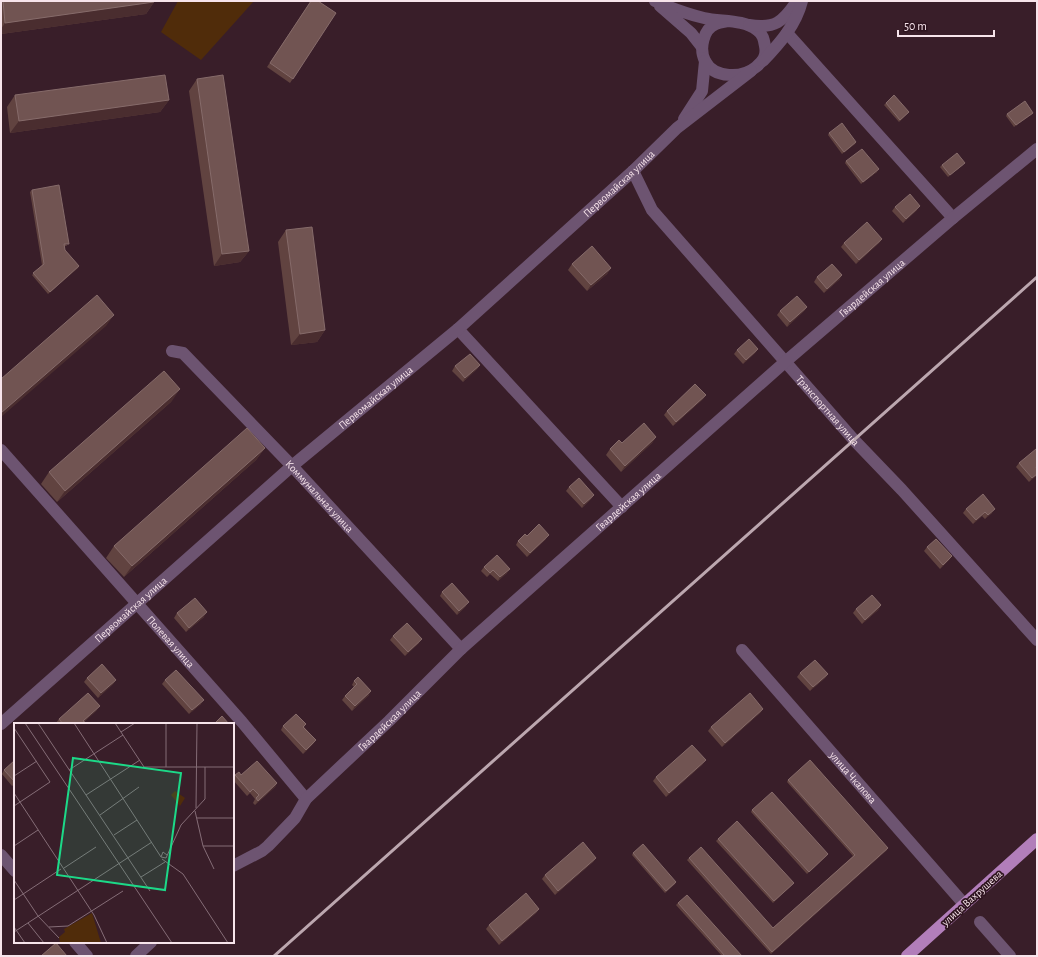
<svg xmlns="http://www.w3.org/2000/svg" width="1038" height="957" font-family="'Alegreya Sans',sans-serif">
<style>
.green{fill:#502c0a}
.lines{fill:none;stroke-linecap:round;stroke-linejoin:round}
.minor{stroke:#6d5471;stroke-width:12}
.major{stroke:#b27eba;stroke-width:12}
.rail{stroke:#bca7af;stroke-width:3}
.wall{fill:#614340}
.shaded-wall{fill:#4a2d2f}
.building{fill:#715452;stroke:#866b6a}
.labels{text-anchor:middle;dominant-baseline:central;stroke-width:3.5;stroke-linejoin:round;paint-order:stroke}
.street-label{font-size:11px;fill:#f7e4eb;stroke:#2e141f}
.inset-road{fill:none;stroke:#856d77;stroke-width:1}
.view{fill:#1cd988;fill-opacity:0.15;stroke:#1cd988;stroke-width:2}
.inset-edge{fill:none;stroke:#f7e4eb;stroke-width:2}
</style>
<rect width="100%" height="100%" fill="#391e29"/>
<polygon class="green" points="178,1 254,1 201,60 161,32"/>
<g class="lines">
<g class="minor">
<path d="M655,1C671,8 687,14 704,18C721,22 743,19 757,30C763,34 764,40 765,46C767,56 763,61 756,67C743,78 714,79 705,61C699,49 703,29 716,24C720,22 724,22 728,21"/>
<polyline points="660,6 691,33 702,47"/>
<path d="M749,25C775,29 783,22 797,1"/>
<polyline points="787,33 953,218"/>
<path d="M763,61C780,43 796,25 802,1"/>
<polyline points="684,119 702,91 705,61"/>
<path id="s1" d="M633,171L652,210L854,440L902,490L1037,640"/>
<polyline points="458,329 622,507"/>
<path id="s2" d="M172,351L183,353L292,466L461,649"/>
<path id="s3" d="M1,450L242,722L306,799"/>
<path id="s4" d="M742,650L964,904"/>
<path id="s5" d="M1,724L292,466L458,329L633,171L677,128L751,71"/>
<polyline points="1,855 15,871"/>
<path id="s6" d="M233,866L262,851L268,846L295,818L306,799L389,721L461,649L785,362L953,218L1037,149"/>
<polyline points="980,922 1010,956"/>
<polyline points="75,942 87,956"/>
<polyline points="136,956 151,942"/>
</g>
<polyline class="major" points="907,956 1037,839"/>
<polyline class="rail" points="274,956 1037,277"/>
</g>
<g class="wall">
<polygon points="1,1 154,1 154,2 146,14 1,34"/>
<polygon points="311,1 336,13 290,83 267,67"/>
<polygon points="197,79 249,251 240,262 214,266 189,91"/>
<polygon points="15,95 169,100 160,112 10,133 7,107"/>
<polygon points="886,103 909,112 899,122 884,105"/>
<polygon points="1033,113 1031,115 1014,127 1006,116 1007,114"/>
<polygon points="829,133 856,142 855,144 842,154 828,135"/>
<polygon points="846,161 877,172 861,184 845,163"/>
<polygon points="942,165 963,165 948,177 940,167"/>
<polygon points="32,190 67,246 65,246 65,250 79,266 78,268 48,294 32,275 42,265 30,192"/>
<polygon points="895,207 917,210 903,223 892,211"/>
<polygon points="286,230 325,330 317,342 291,345 278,242"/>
<polygon points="882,239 879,243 856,264 841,247 844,243"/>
<polygon points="572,264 611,268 607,274 587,291 568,270"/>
<polygon points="817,277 840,279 824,293 814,282"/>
<polygon points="807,307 804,311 787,327 777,315 780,311"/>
<polygon points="758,349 755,353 743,364 734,354 737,350"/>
<polygon points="480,365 477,369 463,382 452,371 455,366"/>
<polygon points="706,395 703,399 673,426 664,415 667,411"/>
<polygon points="172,401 57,502 41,484 49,472"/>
<polygon points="656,437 652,443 621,472 606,455 610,449 622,443"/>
<polygon points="265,448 256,460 124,577 106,558 114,546"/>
<polygon points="1037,451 1036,476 1029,482 1016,467 1019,463"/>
<polygon points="569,487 594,495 591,499 582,508 566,491"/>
<polygon points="966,509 992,513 985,519 982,516 973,524 963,513"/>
<polygon points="527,536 546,539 527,557 516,545 518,541"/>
<polygon points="927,547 952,556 949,560 940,569 924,551"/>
<polygon points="484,567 507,573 498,581 490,574 487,577 481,571"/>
<polygon points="442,592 466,606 457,615 440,596"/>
<polygon points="881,605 878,610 862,624 853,613 856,609"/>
<polygon points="177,613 204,617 186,632 174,618"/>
<polygon points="393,636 419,643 405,656 390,640"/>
<polygon points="800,673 828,674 825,678 810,691 797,677"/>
<polygon points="87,678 116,680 113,684 98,698 84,682"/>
<polygon points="165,680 201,704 189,714 162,684"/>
<polygon points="354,681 369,695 352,711 342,700 345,696 354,687 352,685"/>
<polygon points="763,709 760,713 722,747 708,731 711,727"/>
<polygon points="97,710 84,722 85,724 57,724 56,723 59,719"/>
<polygon points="306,724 304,727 316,740 313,744 303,754 281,730 283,726"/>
<polygon points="15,760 15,784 12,786 2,774 4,770"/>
<polygon points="703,764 666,797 653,781 656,777"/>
<polygon points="235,775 241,775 277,783 275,787 255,805 253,803 255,799 250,793 247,796 233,780 233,778"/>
<polygon points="788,780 887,850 771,954 687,860 689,858 773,928 853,856 787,782"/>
<polygon points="752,810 828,854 807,874 751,812"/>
<polygon points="718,839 794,883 773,903 716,841"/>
<polygon points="633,853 676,882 675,884 665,893 632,855"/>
<polygon points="596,858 593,862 555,895 542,879 545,875"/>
<polygon points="678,903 742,956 722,956 676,905"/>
<polygon points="539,909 536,913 499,945 486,929 489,925"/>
</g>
<g class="shaded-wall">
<polygon points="154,2 146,14 1,34 1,29 5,23"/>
<polygon points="169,100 160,112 10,133 19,121"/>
<polygon points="1033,113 1031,115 1014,127 1016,125"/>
<polygon points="856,142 855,144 842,154 844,152"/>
<polygon points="879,169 877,172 861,184 863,182"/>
<polygon points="920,206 917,210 903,223 906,219"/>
<polygon points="882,239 879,243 856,264 859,260"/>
<polygon points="249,251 240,262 214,266 222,254"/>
<polygon points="79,266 78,268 48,294 50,292"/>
<polygon points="611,268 607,274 587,291 591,285"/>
<polygon points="842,275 840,279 824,293 827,289"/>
<polygon points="807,307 804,311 787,327 790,322"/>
<polygon points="114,315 106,326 1,417 1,413"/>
<polygon points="325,330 317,342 291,345 300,334"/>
<polygon points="758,349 755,353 743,364 746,360"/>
<polygon points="480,365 477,369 463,382 465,378"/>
<polygon points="180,389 172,401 57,502 65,491"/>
<polygon points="706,395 703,399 673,426 676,422"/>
<polygon points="656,437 652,443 621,472 625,466"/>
<polygon points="265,448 256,460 124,577 132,566"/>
<polygon points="1037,474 1036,476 1029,482 1032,478"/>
<polygon points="594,495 591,499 582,508 584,504"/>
<polygon points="995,509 992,513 985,519 988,515"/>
<polygon points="985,512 982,516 973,524 976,520"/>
<polygon points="549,535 546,539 527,557 530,553"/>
<polygon points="952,556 949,560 940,569 943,565"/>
<polygon points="510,569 507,573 498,581 500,577"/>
<polygon points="469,602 466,606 457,615 459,611"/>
<polygon points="881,605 878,610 862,624 865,620"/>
<polygon points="207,612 204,617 186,632 189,628"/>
<polygon points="422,639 419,643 405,656 408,652"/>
<polygon points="828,674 825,678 810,691 813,687"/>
<polygon points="116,680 113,684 98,698 101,693"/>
<polygon points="371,691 369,695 352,711 355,706"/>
<polygon points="204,700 201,704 189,714 192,710"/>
<polygon points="100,706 97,710 82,724 83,721"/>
<polygon points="763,709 760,713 722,747 725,743"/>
<polygon points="316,740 313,744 303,754 306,750"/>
<polygon points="706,760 703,764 666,797 669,793"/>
<polygon points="277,783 275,787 255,805 258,801"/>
<polygon points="888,848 887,850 771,954 772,952"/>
<polygon points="828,854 827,856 807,874 809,872"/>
<polygon points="596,858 593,862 555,895 558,891"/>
<polygon points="794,883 792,885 773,903 774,901"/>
<polygon points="539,909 536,913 499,945 502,941"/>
</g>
<g class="building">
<polygon points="3,1 154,1 154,2 5,23"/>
<polygon points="311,1 318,1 336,13 293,79 270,63"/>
<polygon points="165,75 169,100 19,121 15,95"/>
<polygon points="223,75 249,251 222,254 197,79"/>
<polygon points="894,95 909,112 900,120 886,103"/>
<polygon points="1025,101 1033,113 1016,125 1007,114"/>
<polygon points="842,123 856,142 844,152 829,133"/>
<polygon points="862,149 879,169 863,182 846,161"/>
<polygon points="957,153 965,163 950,175 942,165"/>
<polygon points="59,185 69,244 64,244 65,250 79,266 50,292 33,273 44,264 32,190"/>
<polygon points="910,194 920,206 906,219 895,207"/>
<polygon points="867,222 882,239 859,260 844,243"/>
<polygon points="312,227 325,330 300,334 286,230"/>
<polygon points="592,246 611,268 591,285 572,264"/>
<polygon points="832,264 842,275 827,289 817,277"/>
<polygon points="97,295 114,315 1,413 1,379"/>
<polygon points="797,296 807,307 790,322 780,311"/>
<polygon points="749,339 758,349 746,360 737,350"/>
<polygon points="470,354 480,365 465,378 455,366"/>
<polygon points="164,371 180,389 65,491 49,472"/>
<polygon points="695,384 706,395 676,422 667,411"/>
<polygon points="644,423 656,437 625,466 610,449 619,440 622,443"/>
<polygon points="247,428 265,448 132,566 114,546"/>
<polygon points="1036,449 1037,451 1037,466 1036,467 1037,469 1037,474 1032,478 1019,463"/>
<polygon points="579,478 594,495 584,504 569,487"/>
<polygon points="983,494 995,509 988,515 985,512 976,520 966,509"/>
<polygon points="539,524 549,535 530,553 518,541 525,534 527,536"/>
<polygon points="936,539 952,556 943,565 927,547"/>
<polygon points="497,555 510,569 500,577 493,570 490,573 484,567"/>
<polygon points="452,583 469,602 459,611 442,592"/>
<polygon points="872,595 881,605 865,620 856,609"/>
<polygon points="195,598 207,612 189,628 177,613"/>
<polygon points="407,623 422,639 408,652 393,636"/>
<polygon points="815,660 828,674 813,687 800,673"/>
<polygon points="102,664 116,680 101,693 87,678"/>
<polygon points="176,670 204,700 192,710 165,680"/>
<polygon points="358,677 371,691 355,706 345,696 357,684 354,681"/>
<polygon points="88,693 100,706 83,721 86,723 85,724 63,724 59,719"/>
<polygon points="750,693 763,709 725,743 711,727"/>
<polygon points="296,714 306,724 303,727 316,740 306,750 283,726"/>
<polygon points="222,716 229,724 214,724"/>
<polygon points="692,745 706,760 669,793 656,777"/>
<polygon points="15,760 15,782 4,770"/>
<polygon points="810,760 888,848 772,952 689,858 701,847 773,928 855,855 788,780"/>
<polygon points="257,761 277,783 258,801 256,798 259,795 253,789 250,792 235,775 239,772 241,775"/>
<polygon points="772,792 828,854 809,872 752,810"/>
<polygon points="737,821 794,883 774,901 718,839"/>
<polygon points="583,842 596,858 558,891 545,875"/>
<polygon points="643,844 676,882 666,891 633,853"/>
<polygon points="526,893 539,909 502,941 489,925"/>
<polygon points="687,895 742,956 725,956 678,903"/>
<polygon points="56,943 67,956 41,956"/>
</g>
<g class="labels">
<g class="street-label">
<text stroke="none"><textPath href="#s5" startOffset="821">Первомайская улица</textPath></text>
<text stroke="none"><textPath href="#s6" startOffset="864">Гвардейская улица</textPath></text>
<text stroke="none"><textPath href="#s5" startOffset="497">Первомайская улица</textPath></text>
<text stroke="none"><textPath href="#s1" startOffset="310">Транспортная улица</textPath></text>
<text stroke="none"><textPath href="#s2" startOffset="209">Коммунальная улица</textPath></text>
<text stroke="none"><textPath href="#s6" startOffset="540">Гвардейская улица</textPath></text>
<text stroke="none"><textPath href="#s5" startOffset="173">Первомайская улица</textPath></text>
<text stroke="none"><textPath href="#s3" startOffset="256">Полевая улица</textPath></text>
<text stroke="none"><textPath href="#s6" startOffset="216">Гвардейская улица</textPath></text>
<text stroke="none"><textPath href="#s4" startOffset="169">улица Чкалова</textPath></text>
<text transform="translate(972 898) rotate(-42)">улица Вахрушева</text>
</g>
</g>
<g transform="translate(14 723)">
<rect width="220" height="220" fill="#391e29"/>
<path d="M161,68L171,75L166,83L157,72ZM78,190L87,220H46L45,214L51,209L50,206Z" fill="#502c0a"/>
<path class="inset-road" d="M11,0L158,220M24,0L136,168M60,0L147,134M101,0L130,44H220M0,5L36,59L0,83M107,9L121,0M152,44V0M55,47L109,12M0,53L23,38M0,70L80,192L93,220M72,72L126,37M182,85L183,0M181,88L189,123L200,146M86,92L125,64M183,95H220M100,112L123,97M0,123L24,107M189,123H220M153,132L149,129L147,134L152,135L167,102L191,76V44M148,136L169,151L214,220M50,145L82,124M127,154L151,139M0,157L24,193L45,215M0,177L47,146M14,200L30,220M0,204L11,220M35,204L54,203L109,168M0,209L138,119"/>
<path class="view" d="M59,35L167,50L151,167L43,152Z"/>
<rect width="220" height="220" class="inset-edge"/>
</g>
<rect width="1038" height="957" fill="none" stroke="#f7e4eb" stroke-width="4"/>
<path d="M898 30v6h96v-6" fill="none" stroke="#f7e4eb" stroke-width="2"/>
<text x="904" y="30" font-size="12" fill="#f7e4eb" stroke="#2e141f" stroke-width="3" paint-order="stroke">50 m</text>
</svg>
